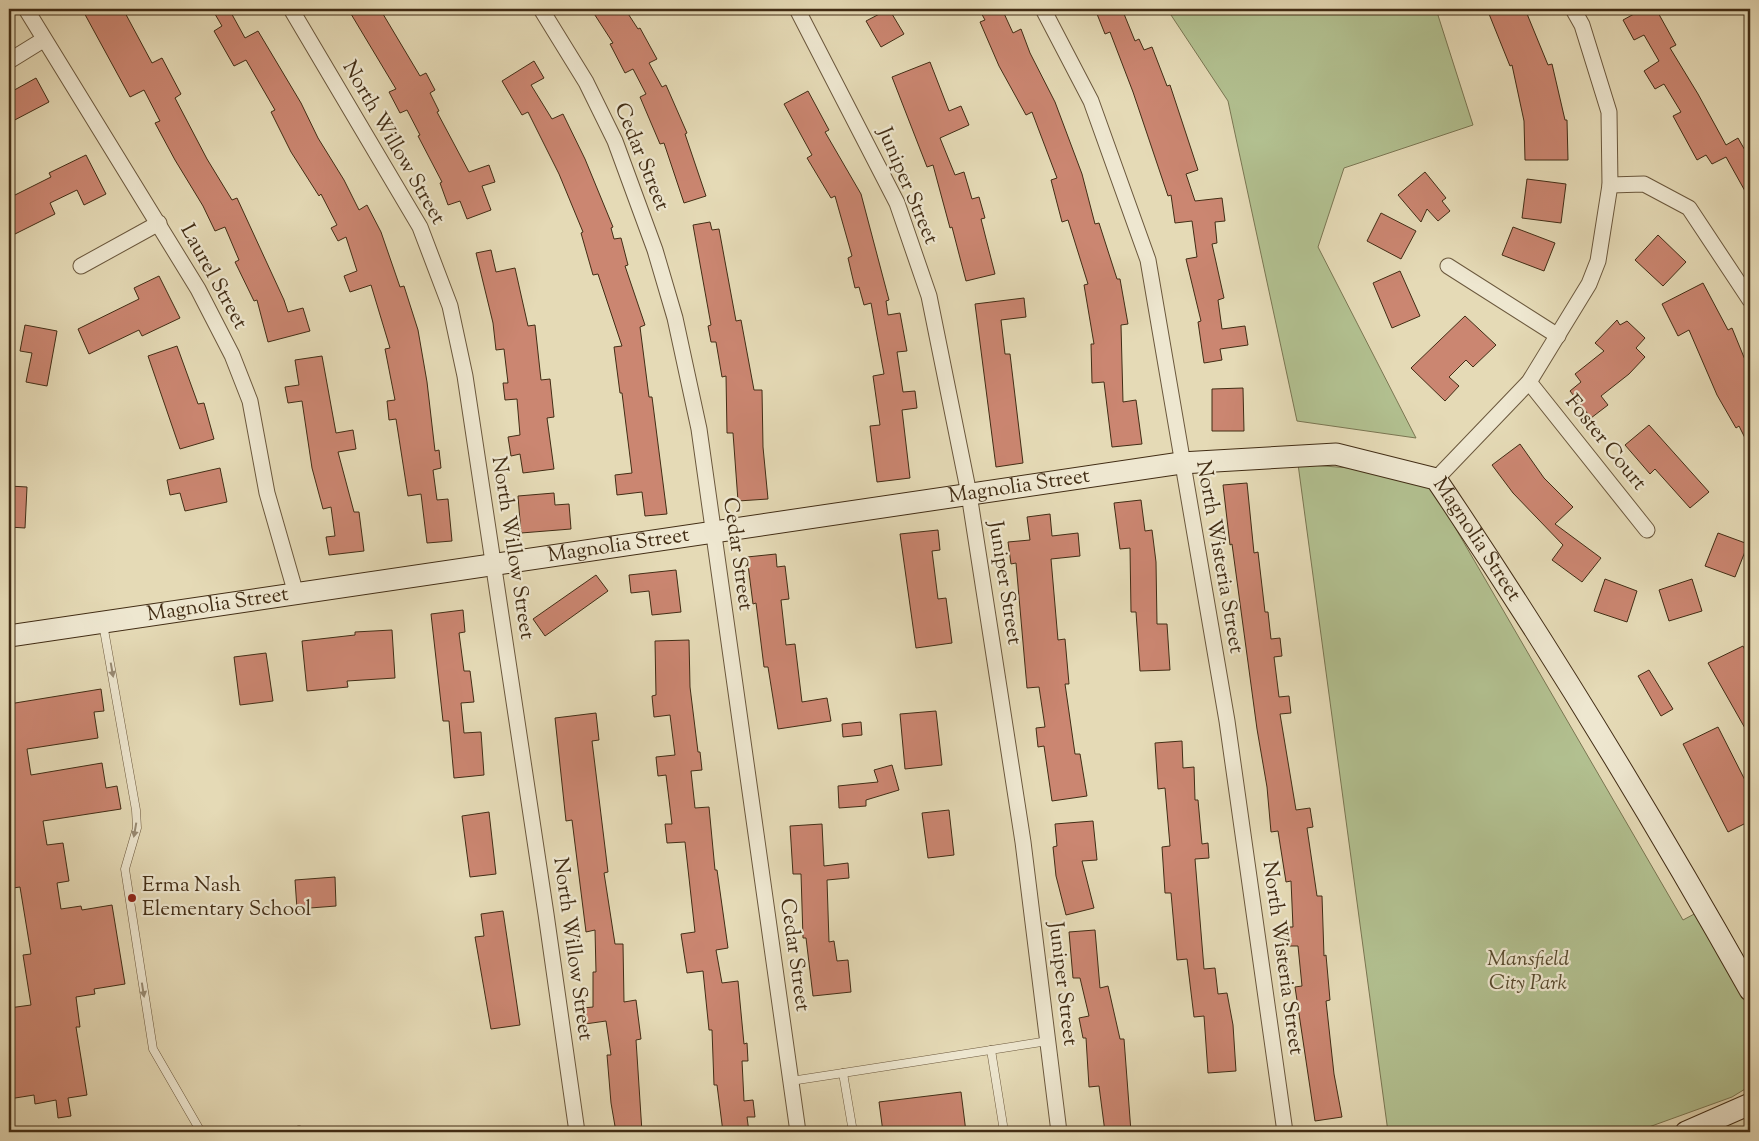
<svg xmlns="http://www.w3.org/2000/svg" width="1759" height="1141" font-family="'Sorts Mill Goudy',serif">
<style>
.green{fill:#b2c090;stroke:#7a7652}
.building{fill:#cb8671;stroke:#422d15}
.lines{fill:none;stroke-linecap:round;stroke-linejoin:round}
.lane-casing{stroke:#6b583d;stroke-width:9}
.street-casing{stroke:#6b583d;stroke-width:17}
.secondary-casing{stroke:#422d15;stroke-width:23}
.lane{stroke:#eee7d0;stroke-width:8}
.street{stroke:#eee7d0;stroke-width:15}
.secondary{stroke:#eee7d0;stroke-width:21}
.oneway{fill:#988a72}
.poi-dot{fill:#8f2418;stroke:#eee7d0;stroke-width:2}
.labels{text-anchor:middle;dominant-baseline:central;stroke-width:4.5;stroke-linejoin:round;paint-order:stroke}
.street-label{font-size:21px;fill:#422d15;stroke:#eee7d0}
.poi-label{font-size:21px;fill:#422d15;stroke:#eee7d0;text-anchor:start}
.park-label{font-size:21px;font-style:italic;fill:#584a2e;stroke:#eee7d0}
</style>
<rect width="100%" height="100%" fill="#e5dab6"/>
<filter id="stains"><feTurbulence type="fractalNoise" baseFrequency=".004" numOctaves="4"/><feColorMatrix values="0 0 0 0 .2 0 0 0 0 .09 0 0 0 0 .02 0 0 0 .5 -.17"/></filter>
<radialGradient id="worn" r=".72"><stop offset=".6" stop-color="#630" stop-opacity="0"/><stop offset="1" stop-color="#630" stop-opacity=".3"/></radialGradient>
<g class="green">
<polygon points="1167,9 1436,9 1473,125 1344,168 1318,247 1416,438 1297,421 1228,101"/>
<polygon points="1298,464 1376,470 1431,486 1683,920 1713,904 1750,968 1750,1086 1732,1097 1635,1132 1388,1132"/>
</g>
<g class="building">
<polygon points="82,9 123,9 152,63 162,58 181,94 175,98 207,159 232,200 237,198 284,300 288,312 303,308 310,331 268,342 257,300 254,301 235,262 239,260 225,227 215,231 203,206 175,160 155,123 160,121 144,90 130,97"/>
<polygon points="212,9 229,9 245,38 258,31 301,103 318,138 344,180 359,210 367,205 381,232 400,287 404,286 418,330 427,382 435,451 439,450 441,468 433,470 437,500 448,499 452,541 427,543 421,494 408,496 396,419 389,420 387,401 395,400 385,349 390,348 371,285 350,292 344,276 357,271 346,237 338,241 331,228 337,225 321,194 319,196 291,152 271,112 275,110 246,60 234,66 214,31 222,26"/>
<polygon points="348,9 380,9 420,76 426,73 435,90 430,93 439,111 437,112 469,172 489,165 495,182 482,186 491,210 467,219 460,201 448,205 440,183 442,182 418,136 420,135 407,110 400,113 389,92 396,89"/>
<polygon points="591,9 625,9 638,29 640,28 657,59 649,63 662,87 666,85 687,133 685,134 706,196 684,203 664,143 660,144 640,97 646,94 633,69 625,73 610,44 613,43"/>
<polygon points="889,9 904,34 881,47 866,21"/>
<polygon points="979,9 1002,9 1013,33 1021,29 1030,53 1055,102 1082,174 1095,224 1099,223 1117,279 1120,279 1128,324 1121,325 1123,402 1136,400 1142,444 1112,447 1104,382 1092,383 1091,344 1094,344 1084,285 1088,284 1068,220 1062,222 1051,180 1057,178 1032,112 1026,115 999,66 980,22 985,20"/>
<polygon points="1095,9 1122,9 1135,41 1139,39 1144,50 1152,47 1167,86 1170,85 1198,170 1186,174 1195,201 1222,198 1225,221 1215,222 1217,243 1212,244 1224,298 1218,300 1222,329 1245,326 1248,345 1220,349 1222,360 1204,363 1198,322 1201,321 1186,259 1197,257 1192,221 1175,223 1171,195 1168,196 1133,92 1110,32 1105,34"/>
<polygon points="1487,9 1525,9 1548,65 1552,64 1565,120 1567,120 1568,160 1525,160 1524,121 1512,65 1510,66"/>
<polygon points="1643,9 1656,9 1676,45 1670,48 1698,94 1726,145 1738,138 1750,159 1750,200 1726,157 1712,164 1706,155 1697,160 1673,116 1681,112 1664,84 1655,89 1644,71 1659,61 1644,35 1634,40 1623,20"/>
<polygon points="534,61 544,78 531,85 552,119 563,114 585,159 613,227 611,228 614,239 621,238 628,265 625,266 645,325 640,327 649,397 652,397 667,514 645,516 642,492 617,495 615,475 632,473 622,393 620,393 614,347 622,346 598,274 593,275 581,233 583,232 559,174 528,112 522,115 502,81"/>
<polygon points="930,62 949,111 961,106 969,125 940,138 955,175 964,172 972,199 979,197 985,218 981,219 995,274 966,281 952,227 950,228 933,165 927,167 892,77"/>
<polygon points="36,78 49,102 9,123 9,93"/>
<polygon points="808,91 829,130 825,132 861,194 889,300 886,301 888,315 900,313 907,351 897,352 903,392 915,391 917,408 902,410 910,478 877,482 870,426 880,425 873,376 884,374 871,303 864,305 859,287 855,288 848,258 852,256 835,196 831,198 807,158 812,155 784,104"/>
<polygon points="86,155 106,194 84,205 77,190 50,203 55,214 9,237 9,198 51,177 49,173"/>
<polygon points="1425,172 1446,198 1442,201 1450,211 1438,221 1427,209 1421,222 1398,195"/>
<polygon points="1527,179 1566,184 1561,223 1522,218"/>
<polygon points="1381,213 1416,231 1401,259 1367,241"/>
<polygon points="710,222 712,230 719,229 736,321 741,320 754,390 762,390 763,447 768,499 738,501 733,433 727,433 726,376 722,377 716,342 711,342 708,326 711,325 693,225"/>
<polygon points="1513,227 1555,243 1544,271 1502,255"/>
<polygon points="1658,235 1686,262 1663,286 1635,260"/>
<polygon points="491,250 496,272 515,268 528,326 535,325 541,380 550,379 554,417 547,418 554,469 523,473 520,454 511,456 508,437 520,435 517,399 505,400 503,383 508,383 504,349 496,350 493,323 476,253"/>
<polygon points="1400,271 1420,316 1392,328 1373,283"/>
<polygon points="159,276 180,318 142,336 139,330 89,354 78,329 139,299 134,288"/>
<polygon points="1703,283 1728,330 1732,328 1750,372 1750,448 1739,426 1736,428 1717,395 1689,330 1678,336 1662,304"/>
<polygon points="1024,298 1026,317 1001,320 1005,354 1010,354 1023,463 996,467 975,304"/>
<polygon points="1465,316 1496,345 1473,367 1466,360 1449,377 1459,386 1445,401 1411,368"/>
<polygon points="1617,320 1620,325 1627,321 1645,338 1636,348 1645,357 1629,374 1601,396 1608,405 1591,418 1570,391 1581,382 1575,374 1604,351 1595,343"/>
<polygon points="25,325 57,331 47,386 26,382 32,353 20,351"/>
<polygon points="177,346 198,404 204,403 214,439 180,449 148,356"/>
<polygon points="322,356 336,433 353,430 356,449 338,452 354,512 359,512 364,551 329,555 326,537 335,536 331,507 323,509 312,468 302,401 288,403 285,387 299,385 295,360"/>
<polygon points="1243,388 1244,431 1212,431 1212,389"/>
<polygon points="1649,425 1709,492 1690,508 1655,469 1650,474 1625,445"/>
<polygon points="1520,444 1544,478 1573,507 1555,524 1601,558 1582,582 1552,560 1563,545 1513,493 1492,465"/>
<polygon points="220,468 227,502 185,511 180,493 170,495 167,480"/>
<polygon points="1247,483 1254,553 1258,552 1265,612 1268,612 1271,639 1280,638 1282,656 1274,657 1279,697 1289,696 1291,713 1280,714 1296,810 1310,808 1313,827 1307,828 1317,896 1322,896 1324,956 1326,955 1330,1000 1326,1001 1334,1074 1342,1117 1315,1121 1295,987 1302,986 1298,946 1287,946 1287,927 1293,927 1291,881 1286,882 1278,831 1271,832 1267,787 1257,729 1232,544 1230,545 1223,485"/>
<polygon points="9,486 27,487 25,528 9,527"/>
<polygon points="554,493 555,505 569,504 571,529 521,533 518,496"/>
<polygon points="1141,500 1145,531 1152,530 1156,562 1157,624 1167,624 1170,670 1140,671 1136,612 1131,612 1130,548 1120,549 1114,503"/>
<polygon points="1050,514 1052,536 1078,533 1080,556 1051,559 1058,640 1065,639 1069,684 1065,684 1075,754 1080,754 1087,796 1052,801 1044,746 1038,747 1036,728 1045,727 1039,687 1027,688 1016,563 1011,564 1008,542 1030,540 1027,517"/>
<polygon points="938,530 940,550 932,551 938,599 946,598 952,643 916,648 900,534"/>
<polygon points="1718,533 1748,544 1735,577 1705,566"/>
<polygon points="776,554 777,567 785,566 789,599 781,600 786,645 795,644 802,702 827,698 831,721 778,729 768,667 764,667 756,603 753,604 747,557"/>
<polygon points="676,570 681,612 652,615 649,591 631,593 629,575"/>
<polygon points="596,575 608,591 545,636 533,619"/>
<polygon points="1605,579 1637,591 1627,622 1594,611"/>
<polygon points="1692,579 1702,611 1669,621 1659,590"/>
<polygon points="463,610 465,632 459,633 464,671 470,671 474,702 461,703 464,733 481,732 484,775 454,778 449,721 443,721 431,614"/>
<polygon points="392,630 395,678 347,681 348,687 307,691 302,641 355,635 355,632"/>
<polygon points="689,640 690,687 698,752 700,752 702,770 691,771 695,808 709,807 715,870 717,870 728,948 716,950 722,983 738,981 744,1044 747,1043 748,1061 742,1061 744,1101 753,1100 755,1117 747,1117 749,1132 723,1132 717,1085 714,1085 712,1030 709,1030 703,971 687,973 681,934 695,932 685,842 667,843 665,824 672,824 666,775 658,776 656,757 675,755 670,715 654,717 652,696 656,695 655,641"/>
<polygon points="1743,646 1750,660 1750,737 1708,663"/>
<polygon points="266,653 273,701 240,705 234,657"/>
<polygon points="1649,670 1673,709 1661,716 1638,676"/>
<polygon points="101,689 104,711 94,712 98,738 27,749 31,775 102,763 106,788 117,786 121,809 43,821 47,845 63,843 69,881 57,883 61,909 81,906 82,910 112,905 125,984 94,989 95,994 76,997 80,1027 76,1027 87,1095 68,1098 71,1116 58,1118 56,1100 35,1104 34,1095 9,1099 9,1008 31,1005 23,955 31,954 20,887 13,888 9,859 9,857 14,856 9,824 9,704"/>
<polygon points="936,711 942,765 905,769 900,714"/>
<polygon points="596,713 599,740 592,741 608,872 604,873 615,944 623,944 624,1002 636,1000 641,1039 636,1040 642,1132 616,1132 611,1103 607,1055 611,1055 606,1021 585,1024 583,1008 593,1007 593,972 596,972 595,930 586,932 572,820 566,821 555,718"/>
<polygon points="861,722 862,735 843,737 842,724"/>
<polygon points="1718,727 1750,790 1750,821 1728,832 1683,744"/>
<polygon points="1182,741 1183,768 1194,767 1195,800 1198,800 1202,844 1208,843 1209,858 1195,859 1204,969 1215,968 1218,994 1227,993 1233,1025 1236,1071 1208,1073 1204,1016 1194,1017 1187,959 1177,960 1171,893 1165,893 1162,847 1170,846 1165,788 1158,789 1155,743"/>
<polygon points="892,765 899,790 866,800 866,806 839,808 838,786 878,782 874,770"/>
<polygon points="949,810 954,855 928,858 922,813"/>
<polygon points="489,812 496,874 470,877 462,816"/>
<polygon points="1093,821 1097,860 1082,861 1094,908 1066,915 1056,876 1053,847 1057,846 1055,824"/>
<polygon points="822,824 824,866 848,863 849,878 827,880 829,942 834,941 837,961 848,960 851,992 813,996 806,938 803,938 801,874 793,874 790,826"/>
<polygon points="335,877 336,906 297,909 295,880"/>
<polygon points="503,911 520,1025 491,1029 475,937 484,936 481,914"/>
<polygon points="1095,930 1100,988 1108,986 1120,1039 1124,1039 1131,1132 1105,1132 1099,1086 1089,1087 1086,1038 1083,1038 1079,1018 1089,1016 1080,978 1073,978 1069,932"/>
<polygon points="961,1092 966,1132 883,1132 879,1102"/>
</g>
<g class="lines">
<defs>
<g id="lane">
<polyline points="103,624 136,810 137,828 125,869 153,1049 201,1132"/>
<polyline points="991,1050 1003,1125"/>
<polyline points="843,1073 1048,1041"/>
<polyline points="791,1081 843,1073 853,1132"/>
<polyline points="299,1130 299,1132"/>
</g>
<g id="street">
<polyline points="26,9 198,289 232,355 250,401 267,493 296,594"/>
<polyline points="291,9 420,227 450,306 465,376 546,914 577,1132"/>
<polyline points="541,9 586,82 615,141 655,250 675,318 699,429 798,1132"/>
<polyline points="797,9 897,203 929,296 969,494 1023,842 1059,1132"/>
<polyline points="1043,9 1091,101 1148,260 1227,721 1285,1132"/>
<polyline points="9,61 43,40"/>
<polyline points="1610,185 1644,184 1689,208 1750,300"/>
<polyline points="81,266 159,223"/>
<polyline points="1448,266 1558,336"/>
<polyline points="1529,382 1647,530"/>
<polyline points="1436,479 1529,382 1589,284 1598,261 1610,185 1609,112 1582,25 1573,9"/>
</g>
<g id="secondary">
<path id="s1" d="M9,636L1181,463L1336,454L1436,479C1548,645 1652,816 1750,990"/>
<polyline points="1686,1132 1750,1104"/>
</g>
</defs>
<use href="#lane" class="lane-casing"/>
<use href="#street" class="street-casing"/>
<use href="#secondary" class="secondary-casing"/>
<use href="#lane" class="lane"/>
<use href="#street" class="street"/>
<use href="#secondary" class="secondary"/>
</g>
<defs><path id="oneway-solid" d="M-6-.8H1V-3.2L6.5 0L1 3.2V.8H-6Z" transform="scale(1.25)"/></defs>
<g class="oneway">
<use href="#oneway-solid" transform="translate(112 670) rotate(80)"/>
<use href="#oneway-solid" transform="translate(135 830) rotate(100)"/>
<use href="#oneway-solid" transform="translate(143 990) rotate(81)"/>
</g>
<circle class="poi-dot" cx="132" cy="898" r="5"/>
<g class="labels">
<g class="street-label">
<text transform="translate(393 143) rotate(60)">North Willow Street</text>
<text transform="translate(641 157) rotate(68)">Cedar Street</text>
<text transform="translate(907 186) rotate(67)">Juniper Street</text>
<text transform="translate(213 277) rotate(61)">Laurel Street</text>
<text transform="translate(1605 443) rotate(51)">Foster Court</text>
<text stroke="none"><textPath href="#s1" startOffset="1021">Magnolia Street</textPath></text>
<text stroke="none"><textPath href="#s1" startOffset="1516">Magnolia Street</textPath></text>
<text stroke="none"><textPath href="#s1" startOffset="616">Magnolia Street</textPath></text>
<text transform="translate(512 548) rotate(81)">North Willow Street</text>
<text transform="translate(737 554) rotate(82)">Cedar Street</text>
<text transform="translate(1219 557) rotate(80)">North Wisteria Street</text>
<text transform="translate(1004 583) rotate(81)">Juniper Street</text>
<text stroke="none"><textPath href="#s1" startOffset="211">Magnolia Street</textPath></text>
<text transform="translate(572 949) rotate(82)">North Willow Street</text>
<text transform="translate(794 955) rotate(82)">Cedar Street</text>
<text transform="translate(1282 958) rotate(82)">North Wisteria Street</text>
<text transform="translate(1062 984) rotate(83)">Juniper Street</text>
</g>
<g class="poi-label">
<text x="142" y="886">Erma Nash<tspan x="142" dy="24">Elementary School</tspan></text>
</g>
<g class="park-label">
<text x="1528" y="960">Mansfield<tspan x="1528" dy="24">City Park</tspan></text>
</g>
</g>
<rect width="1759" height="1141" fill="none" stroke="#e5dab6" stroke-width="30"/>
<rect x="10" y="10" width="1739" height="1121" fill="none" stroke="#422d15" stroke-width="2.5"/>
<rect x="15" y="15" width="1729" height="1111" fill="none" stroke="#422d15"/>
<rect width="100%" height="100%" filter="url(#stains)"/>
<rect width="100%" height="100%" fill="url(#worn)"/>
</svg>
